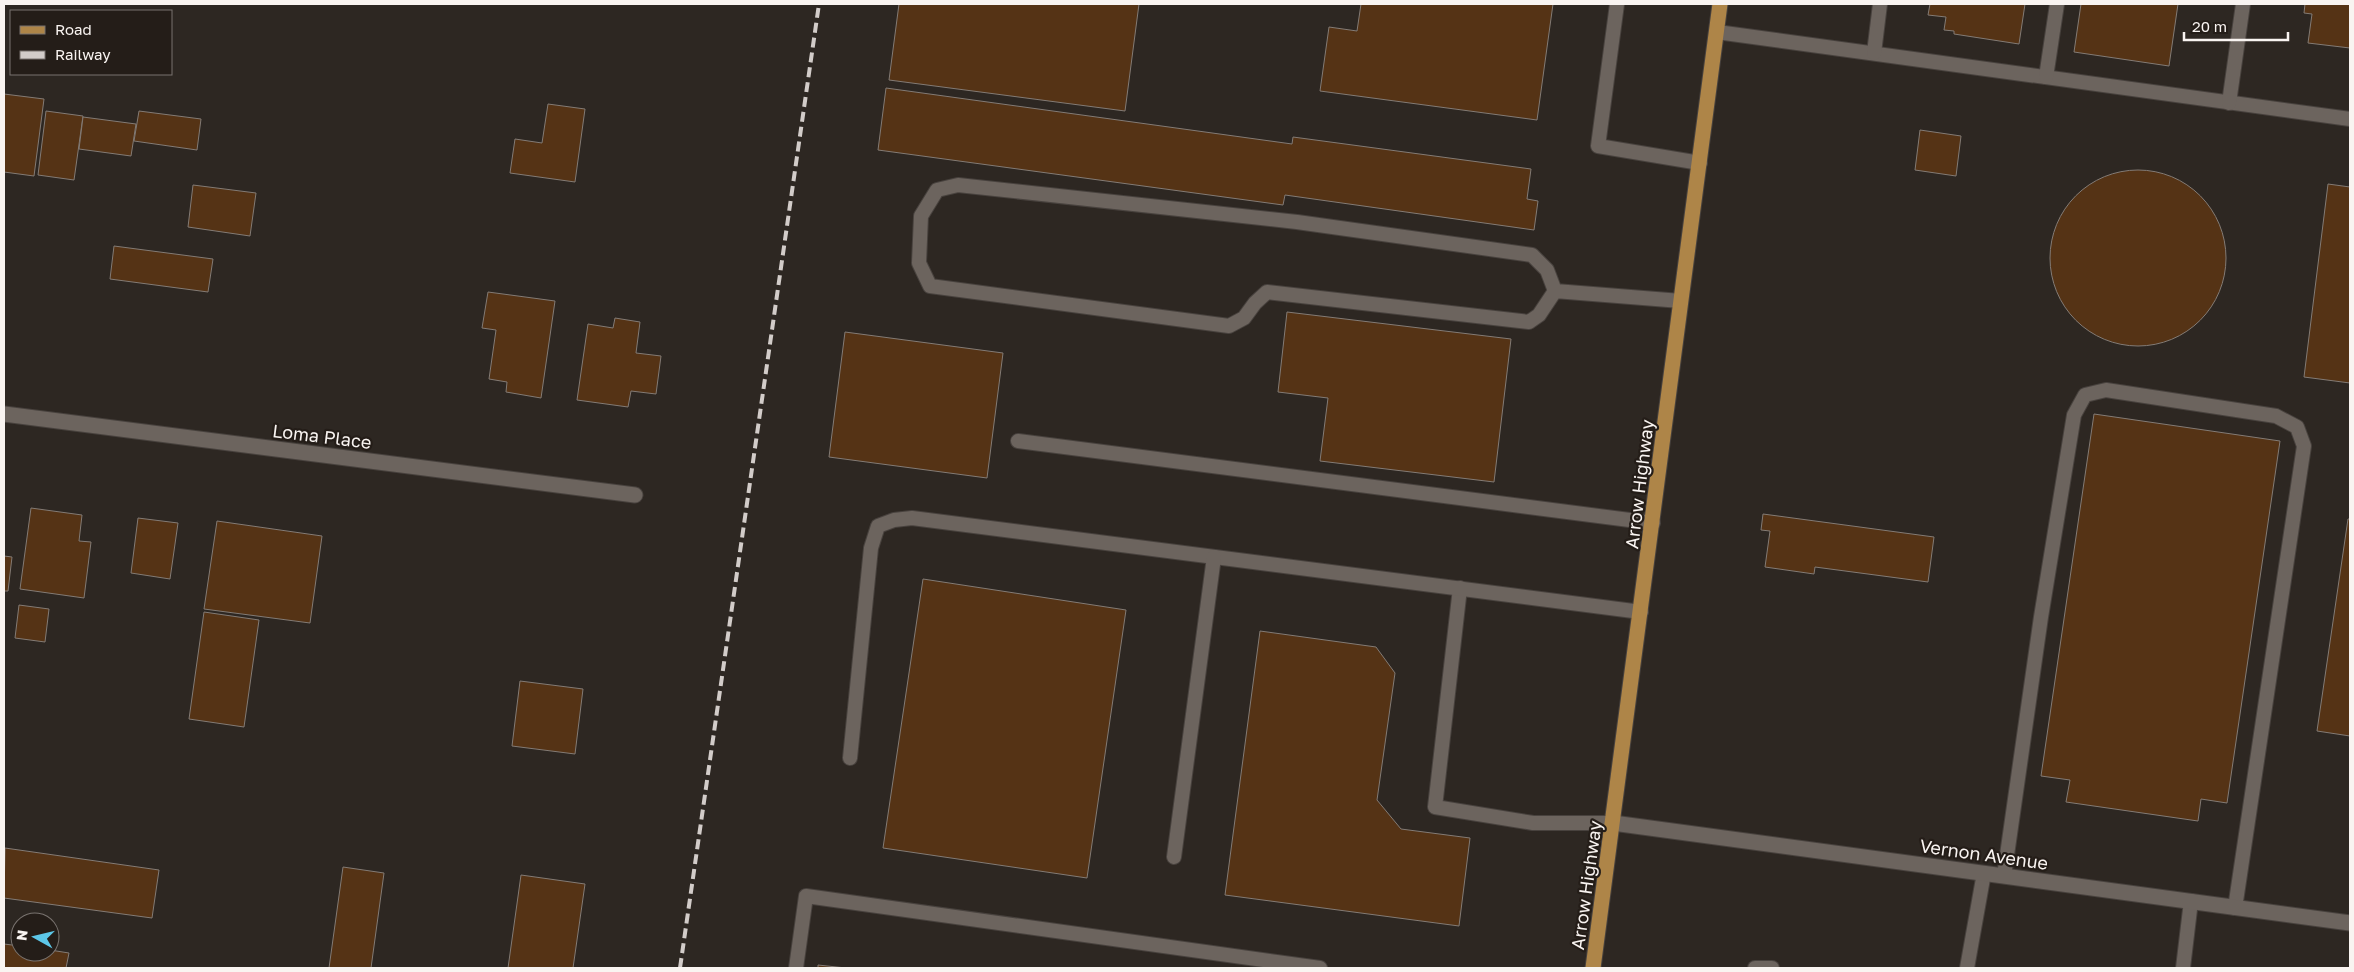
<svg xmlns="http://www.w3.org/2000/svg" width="2354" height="972" font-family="'Golos Text',sans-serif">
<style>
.building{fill:#553315;stroke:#837b75}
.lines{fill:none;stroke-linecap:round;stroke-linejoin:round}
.lane-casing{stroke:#48423e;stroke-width:16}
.street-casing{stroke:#48423e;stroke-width:17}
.primary-casing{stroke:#48423e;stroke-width:17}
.lane{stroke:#6c645e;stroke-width:14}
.street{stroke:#6c645e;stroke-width:15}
.primary{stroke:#ae8548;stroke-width:15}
.rail{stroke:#d2ccc9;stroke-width:4;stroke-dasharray:10 5;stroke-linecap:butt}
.labels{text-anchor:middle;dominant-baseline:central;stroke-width:4.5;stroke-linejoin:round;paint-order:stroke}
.street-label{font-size:18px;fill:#f9f4f1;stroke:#241d18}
</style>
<rect width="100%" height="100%" fill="#2d2722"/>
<g class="building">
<polygon points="899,4 1139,4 1125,111 889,80"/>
<polygon points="1361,4 1553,4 1537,120 1320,91 1329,27 1357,31"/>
<polygon points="1930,4 2025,4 2019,44 1954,34 1954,31 1944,30 1946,17 1928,15"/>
<polygon points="2081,4 2178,4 2169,66 2074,52"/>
<polygon points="2305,4 2350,4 2350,48 2308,43 2312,14 2304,13"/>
<polygon points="886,88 1292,144 1293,137 1531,169 1527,199 1538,201 1534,230 1285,195 1283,205 878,150"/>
<polygon points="4,94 44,99 34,176 4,172"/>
<polygon points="548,104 585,109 575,182 510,173 515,139 542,143"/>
<polygon points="46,111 83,116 74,180 38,175"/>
<polygon points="139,111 201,119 197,150 134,141"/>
<polygon points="83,117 136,124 131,156 79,149"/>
<polygon points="1920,130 1961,136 1956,176 1915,170"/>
<circle cx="2138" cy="258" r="88"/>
<polygon points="2328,184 2350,187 2350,383 2304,377"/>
<polygon points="193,185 256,193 250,236 188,227"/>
<polygon points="114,246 213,259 208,292 110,279"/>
<polygon points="488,292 555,301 541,398 506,392 507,382 489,379 496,330 482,328"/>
<polygon points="1287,312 1511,339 1494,482 1320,461 1328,398 1278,392"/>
<polygon points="615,318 640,322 636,353 661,356 656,394 631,391 628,407 577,400 588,324 613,328"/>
<polygon points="845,332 1003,353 987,478 829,457"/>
<polygon points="2094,414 2280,441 2227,803 2201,799 2198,821 2066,802 2070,780 2041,776"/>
<polygon points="31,508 82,515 79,541 91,542 84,598 20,589"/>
<polygon points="1763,514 1934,537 1928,582 1815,567 1814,574 1765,567 1770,531 1761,530"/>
<polygon points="138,518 178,523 170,579 131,573"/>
<polygon points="2348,519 2350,519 2350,736 2317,731"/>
<polygon points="217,521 322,536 310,623 204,609"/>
<polygon points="4,556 12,557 8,591 4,591"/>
<polygon points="923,579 1126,610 1087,878 883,848"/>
<polygon points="19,605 49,609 45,642 15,638"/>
<polygon points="204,612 259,620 244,727 189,719"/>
<polygon points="1260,631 1376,647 1395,673 1377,800 1401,829 1470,838 1459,926 1225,895"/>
<polygon points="520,681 583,689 575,754 512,746"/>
<polygon points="5,848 159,870 152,918 4,898"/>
<polygon points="343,867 384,873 371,968 329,968"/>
<polygon points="521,875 585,884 573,968 508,968"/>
<polygon points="4,944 20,946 20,952 50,952 50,950 69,953 66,968 4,968"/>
<polygon points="818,965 846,968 818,968"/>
</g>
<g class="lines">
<defs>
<g id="lane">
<polyline points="1617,4 1598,146 1700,163"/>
<polyline points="1717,32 2350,119"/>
<polyline points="1874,53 1880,4"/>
<polyline points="2046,77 2057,4"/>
<polyline points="2229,103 2243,4"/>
<polyline points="1555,291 1539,315 1529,322 1267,292 1255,303 1244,318 1229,326 930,286 919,263 921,216 937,190 958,185 1297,222 1532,255 1547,270 1555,291 1681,301"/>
<polyline points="1018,441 1653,523"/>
<polyline points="1460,588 1435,807 1533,823 1613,823"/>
<polyline points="850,758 871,548 878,526 894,520 912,518 1641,612"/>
<polyline points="1174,857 1214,557"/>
<polyline points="2004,876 2041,617 2074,415 2085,395 2106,390 2276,416 2297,427 2304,446 2235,908"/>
<polyline points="796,968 806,896 1320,968"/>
<polyline points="1755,968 1772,968"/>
<polyline points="1967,968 1984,873"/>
<polyline points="2183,968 2191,901"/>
</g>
<g id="street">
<polyline points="4,414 635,495"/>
<polyline points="1613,823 2350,923"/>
</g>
<polyline id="primary" points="1593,968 1720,4"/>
</defs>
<use href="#lane" class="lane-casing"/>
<use href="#street" class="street-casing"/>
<use href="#primary" class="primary-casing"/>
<use href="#lane" class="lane"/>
<use href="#street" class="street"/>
<use href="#primary" class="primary"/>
<polyline class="rail" points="680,968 819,4"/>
</g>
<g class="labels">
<g class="street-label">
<text transform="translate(322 436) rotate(7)">Loma Place</text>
<text transform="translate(1639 484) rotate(-83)">Arrow Highway</text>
<text transform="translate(1984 854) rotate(8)">Vernon Avenue</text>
<text transform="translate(1586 885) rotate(-82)">Arrow Highway</text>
</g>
</g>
<rect width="2354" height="972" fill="none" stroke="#f9f4f1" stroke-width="10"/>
<rect x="10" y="10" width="162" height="65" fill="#241d18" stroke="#79736f"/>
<rect x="20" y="26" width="25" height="8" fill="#ae8548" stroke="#79736f"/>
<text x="55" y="35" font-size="15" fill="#f9f4f1">Road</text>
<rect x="20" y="51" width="25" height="8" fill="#d2ccc9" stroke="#79736f"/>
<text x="55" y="60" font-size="15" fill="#f9f4f1">Railway</text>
<g transform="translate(35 937) rotate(278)"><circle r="24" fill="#241d18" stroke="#79736f"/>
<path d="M0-4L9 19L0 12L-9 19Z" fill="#5dc7e8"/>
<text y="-8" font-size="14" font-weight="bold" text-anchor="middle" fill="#f9f4f1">N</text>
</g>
<path d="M2184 32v8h104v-8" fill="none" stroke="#f9f4f1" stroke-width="2.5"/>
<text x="2192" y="32" font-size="15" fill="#f9f4f1" stroke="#241d18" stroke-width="4" paint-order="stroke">20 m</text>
</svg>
